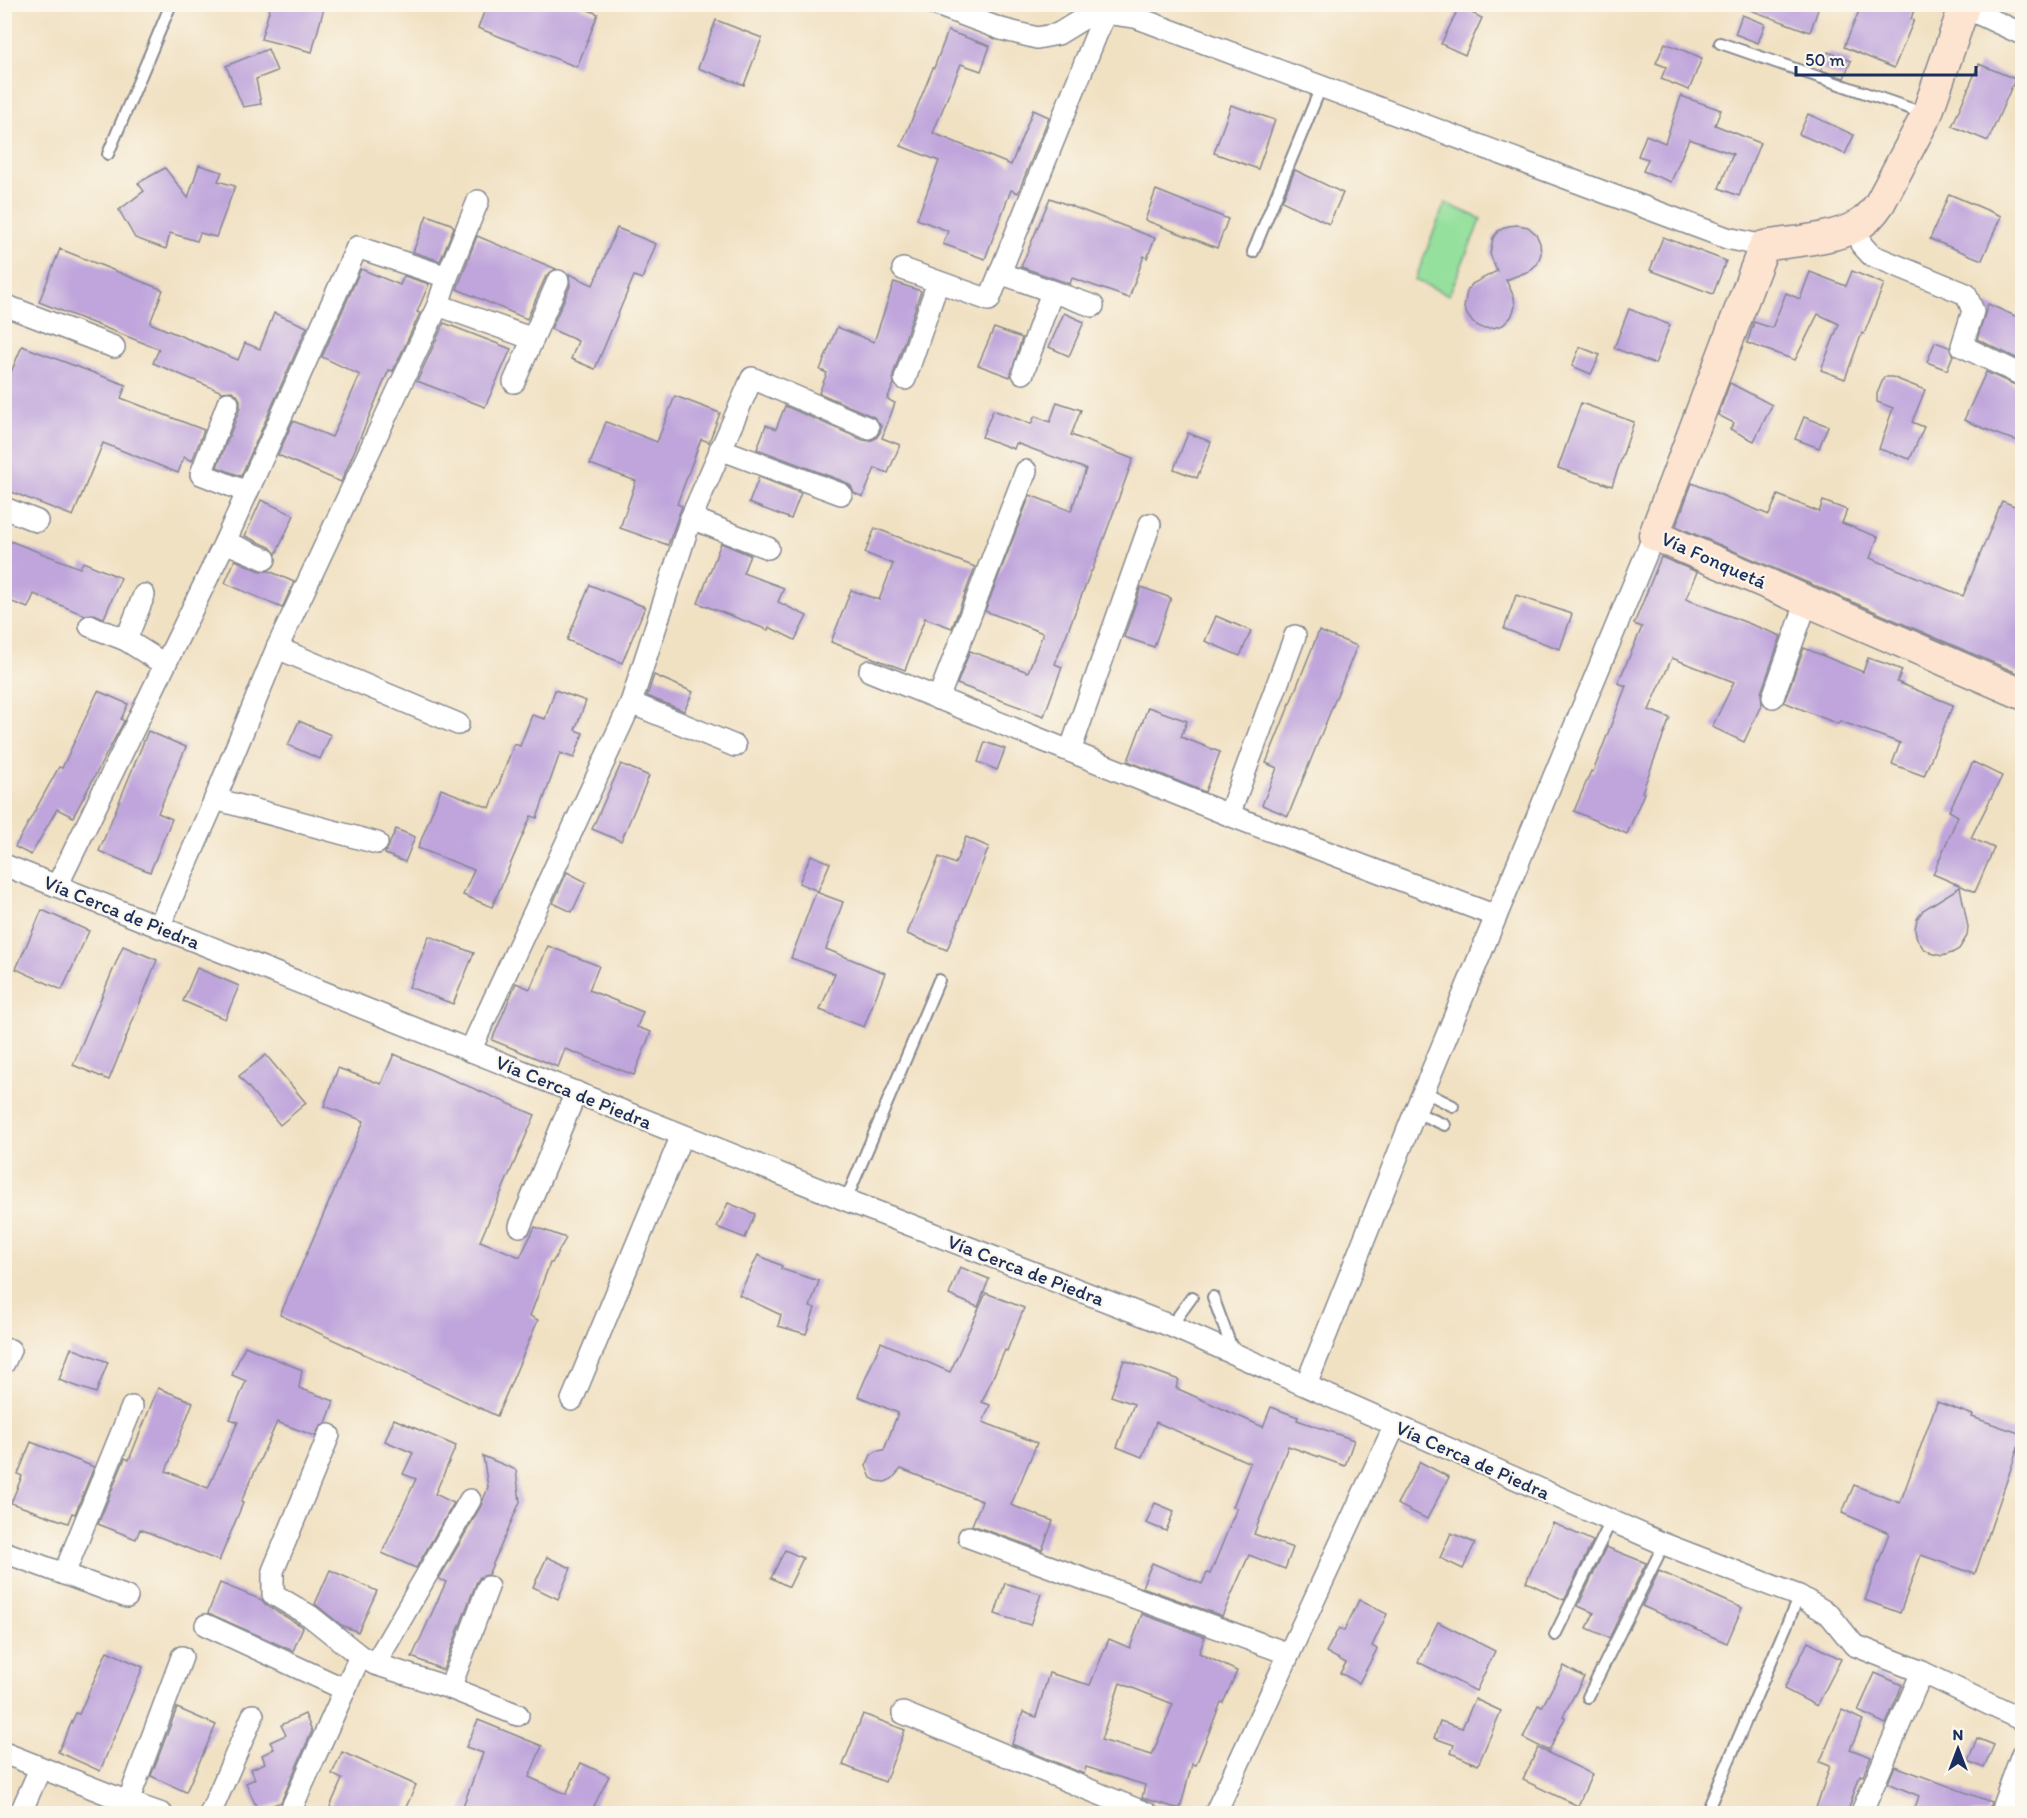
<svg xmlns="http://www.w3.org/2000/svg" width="2027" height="1818" font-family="Itim,sans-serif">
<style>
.green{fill:#94e09c;stroke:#58887d;stroke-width:1.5}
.building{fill:#bfa5dc;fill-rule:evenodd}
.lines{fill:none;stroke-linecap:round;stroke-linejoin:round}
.lane-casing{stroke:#868890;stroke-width:14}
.street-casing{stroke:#868890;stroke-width:24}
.secondary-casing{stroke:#868890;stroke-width:33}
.lane{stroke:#fff;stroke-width:10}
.street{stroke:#fff;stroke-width:21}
.secondary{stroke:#fde4d1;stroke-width:30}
.labels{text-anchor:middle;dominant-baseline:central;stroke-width:4.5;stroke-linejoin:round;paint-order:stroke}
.street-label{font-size:20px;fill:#1b2f5e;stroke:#fbf7ec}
</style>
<rect width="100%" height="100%" fill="#fbf7ec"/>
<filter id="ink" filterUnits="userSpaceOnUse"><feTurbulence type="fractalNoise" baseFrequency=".0167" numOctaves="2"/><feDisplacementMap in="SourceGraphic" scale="12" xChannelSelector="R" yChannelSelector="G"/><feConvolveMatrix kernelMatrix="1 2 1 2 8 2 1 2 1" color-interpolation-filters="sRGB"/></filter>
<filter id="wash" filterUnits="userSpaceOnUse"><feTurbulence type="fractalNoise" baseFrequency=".008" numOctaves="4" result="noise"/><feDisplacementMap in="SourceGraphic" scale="24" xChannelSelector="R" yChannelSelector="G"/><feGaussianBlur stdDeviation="1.35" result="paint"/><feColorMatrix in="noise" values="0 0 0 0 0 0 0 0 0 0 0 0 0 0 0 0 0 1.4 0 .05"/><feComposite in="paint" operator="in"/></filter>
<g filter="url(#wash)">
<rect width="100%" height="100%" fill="#f1e1c3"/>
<polygon class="green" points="1445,203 1481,219 1449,295 1415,280"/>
<g id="blocks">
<g class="building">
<polygon points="271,4 325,4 312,52 261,39"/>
<polygon points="487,4 574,4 598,14 577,67 478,28"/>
<polygon points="1742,4 1820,4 1810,32 1742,7"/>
<polygon points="1862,4 1916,4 1911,19 1914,20 1894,68 1844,47"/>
<polygon points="1459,7 1482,18 1465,55 1441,44"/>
<polygon points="1742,15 1765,24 1758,43 1735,34"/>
<polygon points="716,20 762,38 744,85 698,68"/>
<polygon points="948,31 990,46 981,71 961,64 933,133 1011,165 1033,110 1049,117 1018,193 1011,190 985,259 943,244 948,231 917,219 939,161 901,146 933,68 934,68"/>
<polygon points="1665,43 1702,58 1689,90 1661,79 1666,67 1656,63"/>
<polygon points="268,49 277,71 256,79 261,104 243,107 226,66"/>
<polygon points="1828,52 1851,61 1844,78 1821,70"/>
<polygon points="1979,64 2015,79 1988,141 1952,126"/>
<polygon points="1681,96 1721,110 1715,125 1760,143 1739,196 1719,188 1733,154 1689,139 1671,182 1643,171 1648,159 1638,156 1646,135 1665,143"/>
<polygon points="1231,105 1275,120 1258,169 1214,153"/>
<polygon points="1808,114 1854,135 1845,154 1799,134"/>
<polygon points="199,165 222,172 218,181 235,186 216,237 200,233 197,241 170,233 166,249 135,238 119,210 144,191 138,183 165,168 188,198"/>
<polygon points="1295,170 1343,193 1329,224 1282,201"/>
<polygon points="1156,190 1228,219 1217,248 1145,220"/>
<polygon points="1949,194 2001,216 1982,260 1930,239"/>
<polygon points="1050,198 1155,238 1147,258 1144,256 1129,298 1072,278 1070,284 1021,267"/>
<polygon points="427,215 451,224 454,227 440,261 413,252"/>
<polygon points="1518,225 1528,227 1536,234 1540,243 1541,254 1537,264 1529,271 1506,280 1514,297 1515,307 1511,317 1503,325 1493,328 1482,328 1473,323 1468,316 1464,308 1467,291 1472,284 1497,271 1490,254 1493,238 1498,231 1508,226"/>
<polygon points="617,228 656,244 642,279 634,276 595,369 571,359 578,341 551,329 570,286 569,274 593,285"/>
<polygon points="477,236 556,269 546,276 527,319 457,289"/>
<polygon points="1663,237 1726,261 1713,294 1650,270"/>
<polygon points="60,249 163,290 150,323 238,360 245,343 260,349 274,313 307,327 241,476 217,467 240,408 240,400 237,395 232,391 222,392 153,363 159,349 39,302"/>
<polygon points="361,269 400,285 404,276 429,284 417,312 420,313 393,371 389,370 341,482 278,455 293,421 332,437 360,375 322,357"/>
<polygon points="1852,271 1884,284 1864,334 1862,333 1845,379 1821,370 1839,324 1818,314 1795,360 1747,343 1754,322 1772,328 1786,293 1800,299 1810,272 1846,286"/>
<polygon points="894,282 921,291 893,375 894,384 887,399 895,403 882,438 900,445 888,473 875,468 863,497 854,493 851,486 845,482 757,449 766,425 776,429 785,406 863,440 870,441 876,438 880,432 881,426 874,417 819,393 827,373 820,370 837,327 874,342"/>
<polygon points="1988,304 2022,319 2022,361 1977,339"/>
<polygon points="1629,309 1670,325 1655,364 1614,348"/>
<polygon points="1064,313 1084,322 1069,356 1049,347"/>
<polygon points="444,323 511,349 485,407 417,381"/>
<polygon points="994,328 1022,338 1010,377 978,365"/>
<polygon points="1935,342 1949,347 1953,355 1947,370 1927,362"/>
<polygon points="22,346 126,385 121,398 204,430 192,461 184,457 178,473 103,443 73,516 4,489 4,389"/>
<polygon points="1580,347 1600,355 1591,374 1572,366"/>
<polygon points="1986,372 2022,388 2022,442 2002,436 1964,420"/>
<polygon points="1884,377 1892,377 1925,390 1912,422 1924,427 1910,459 1879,449 1893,408 1877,402 1877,394"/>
<polygon points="1730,383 1772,405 1754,441 1730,429 1734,423 1718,415"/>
<polygon points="675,396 720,413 709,442 701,439 677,504 682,506 668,545 620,528 636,481 590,464 606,422 657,442"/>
<polygon points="1057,402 1081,410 1071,435 1133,459 1092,571 1091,571 1055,664 1062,667 1044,716 957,684 970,651 1028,672 1043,633 985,611 1030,495 1071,511 1086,469 1016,443 1014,449 982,437 993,410 1031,424 1035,416 1050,422"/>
<polygon points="1581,403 1634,422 1612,486 1558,468"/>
<polygon points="1804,417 1828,426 1819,448 1795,439"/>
<polygon points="1188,433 1211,442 1197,478 1174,469"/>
<polygon points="759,477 801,493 791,519 749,503"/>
<polygon points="1692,483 1769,515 1778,495 1819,512 1823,501 1847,510 1842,523 1878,537 1870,558 1963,596 2002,501 2022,509 2022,675 1676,526"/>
<polygon points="261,500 294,515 276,554 270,547 245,536"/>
<polygon points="875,528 975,567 952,628 925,618 905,670 831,642 851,590 879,600 893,564 865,553"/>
<polygon points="10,541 80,568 83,562 121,578 104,618 94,614 84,615 34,594 28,608 4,599 4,556"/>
<polygon points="721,543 750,555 743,573 784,588 778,602 807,616 795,640 769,627 768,630 698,603"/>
<polygon points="1661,557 1697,572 1686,599 1781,636 1761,693 1762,703 1744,742 1712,727 1734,682 1672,658 1649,710 1670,718 1642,792 1644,793 1627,834 1574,811 1591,771 1593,772 1626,686 1618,683 1642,627 1634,624"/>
<polygon points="235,560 260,571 269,571 294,582 282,608 225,583"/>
<polygon points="590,585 645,607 622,663 567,640"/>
<polygon points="1141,587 1171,598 1154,647 1124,637"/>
<polygon points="1516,595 1572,614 1560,649 1504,629"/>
<polygon points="1216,616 1251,631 1240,656 1205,641"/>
<polygon points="1319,631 1357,646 1288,816 1262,805 1277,768 1266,763"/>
<polygon points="1804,648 1863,672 1868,658 1884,663 1902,670 1897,682 1953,705 1924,776 1892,764 1900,743 1840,721 1838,724 1784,702"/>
<polygon points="654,675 693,692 684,711 647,696"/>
<polygon points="555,690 586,701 575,730 583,733 574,758 560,753 537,818 531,816 492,907 463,895 474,870 418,848 441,789 490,808 514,744 520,746 532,715 545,719"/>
<polygon points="98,691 128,704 121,719 124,721 73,817 57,809 31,855 15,847 59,767 62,768"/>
<polygon points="1148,707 1187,721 1181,737 1220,752 1205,792 1128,761"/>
<polygon points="299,721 331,735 320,759 288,745"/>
<polygon points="148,731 186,747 158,813 172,819 150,872 99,851"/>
<polygon points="985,742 1005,749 997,770 978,762"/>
<polygon points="1973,762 2002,776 1971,838 1994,848 1975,892 1933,874 1958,816 1949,811"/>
<polygon points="621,764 649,776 621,841 592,829"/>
<polygon points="396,829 415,837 405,862 385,854"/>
<polygon points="966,837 989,847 947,950 907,934 939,857 955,864"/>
<polygon points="811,855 830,863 818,891 799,883"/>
<polygon points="567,872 586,882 572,912 553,903"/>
<polygon points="1960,887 1968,927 1967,936 1959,949 1952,953 1942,956 1931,953 1923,948 1917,939 1915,929 1917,919 1923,910"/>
<polygon points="816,892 843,902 826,949 885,973 864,1027 820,1010 835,974 791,958"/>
<polygon points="42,910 89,931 62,990 16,969"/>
<polygon points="429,936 474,953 453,1004 409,987"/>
<polygon points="123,946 157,960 109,1080 73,1065"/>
<polygon points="548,946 599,966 589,990 643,1012 637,1027 651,1032 634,1075 565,1049 558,1067 492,1040 516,983 530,989"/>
<polygon points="197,968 239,986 225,1019 183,1001"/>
<polygon points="394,1054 535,1115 480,1241 520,1257 535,1227 566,1238 552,1263 550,1263 530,1316 538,1320 497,1416 280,1315 364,1121 324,1106 338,1068 381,1084"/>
<polygon points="266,1055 306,1103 280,1125 239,1076"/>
<polygon points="728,1203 755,1214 745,1238 717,1227"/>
<polygon points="758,1255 782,1266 781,1269 819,1281 810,1307 815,1308 806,1334 778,1326 781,1315 739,1295"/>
<polygon points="960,1267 989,1279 978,1307 949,1295"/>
<polygon points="986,1293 1024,1308 1007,1351 1005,1350 982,1402 990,1405 983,1422 1037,1443 1011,1505 1053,1521 1042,1550 972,1525 982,1501 901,1469 892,1479 885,1482 877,1481 871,1478 866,1466 871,1455 877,1451 884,1450 898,1413 858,1396 881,1342 950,1372"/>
<polygon points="245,1346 302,1370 299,1388 334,1401 326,1423 321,1425 315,1436 277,1422 241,1502 243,1503 219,1561 140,1529 136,1539 98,1524 125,1458 129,1460 158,1388 193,1402 166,1471 208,1488 238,1422 230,1419 246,1381 232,1375"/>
<polygon points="71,1348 108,1362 96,1393 59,1380"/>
<polygon points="1124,1360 1179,1380 1176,1388 1263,1427 1271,1407 1298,1417 1297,1420 1354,1440 1345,1466 1288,1446 1254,1534 1293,1548 1285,1569 1249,1555 1222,1616 1142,1587 1152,1563 1202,1584 1207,1573 1210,1574 1237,1508 1233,1507 1250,1463 1156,1422 1142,1457 1117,1447 1134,1404 1111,1396"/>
<polygon points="1937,1402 1973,1415 1972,1417 2022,1434 2022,1436 1975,1574 1921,1555 1900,1613 1865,1600 1889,1533 1842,1513 1854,1485 1900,1503"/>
<polygon points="394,1419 456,1446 435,1494 454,1503 416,1568 382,1553 416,1479 403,1474 413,1453 385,1441"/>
<polygon points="31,1442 94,1467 75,1514 72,1513 68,1523 11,1503 22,1476 18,1474"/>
<polygon points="483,1456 516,1470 520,1502 488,1575 480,1577 476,1583 443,1670 412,1657 446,1582 439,1579 481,1506 488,1487"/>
<polygon points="1420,1462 1449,1477 1427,1519 1397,1504"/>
<polygon points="1155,1503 1174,1511 1166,1531 1146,1523"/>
<polygon points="1553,1523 1593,1541 1564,1600 1526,1582"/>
<polygon points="1451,1533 1475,1543 1463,1569 1440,1558"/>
<polygon points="1606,1547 1646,1563 1609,1638 1587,1628 1594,1613 1578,1606"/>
<polygon points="785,1550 803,1558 789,1587 771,1578"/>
<polygon points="547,1557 571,1568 558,1599 533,1587"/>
<polygon points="330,1570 377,1591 358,1632 341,1625 315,1604"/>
<polygon points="1659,1571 1742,1608 1727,1643 1642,1606"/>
<polygon points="220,1583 262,1600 266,1605 303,1627 293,1651 208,1613"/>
<polygon points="1005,1583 1041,1594 1030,1625 995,1614"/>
<polygon points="1359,1600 1387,1614 1372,1646 1377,1649 1359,1683 1340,1673 1346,1663 1326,1652 1339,1628 1344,1631"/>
<path d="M1142,1614L1205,1637L1199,1653L1237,1671L1223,1703L1221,1702L1196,1765L1192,1764L1180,1809L1142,1798L1145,1785L1086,1767L1084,1774L1012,1744L1023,1712L1036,1717L1049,1673L1090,1685L1109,1639L1130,1648ZM1120,1683L1173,1704L1152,1755L1101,1740Z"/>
<polygon points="1438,1622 1495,1651 1476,1691 1418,1662"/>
<polygon points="1808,1642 1841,1659 1817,1706 1784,1689"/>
<polygon points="107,1651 143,1667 100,1771 58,1752 76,1713 79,1714"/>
<polygon points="1564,1666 1584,1677 1563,1716 1565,1718 1549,1751 1523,1738 1538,1705 1542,1707"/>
<polygon points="1875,1673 1902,1685 1886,1724 1858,1711"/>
<polygon points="1475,1699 1501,1711 1478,1765 1451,1753 1454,1745 1434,1738 1440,1721 1462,1728"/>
<polygon points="177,1708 216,1725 186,1792 151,1776"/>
<polygon points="1842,1710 1863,1720 1850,1749 1871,1757 1863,1776 1860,1775 1847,1814 1814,1814 1830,1766 1820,1762"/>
<polygon points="305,1714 312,1731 281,1802 258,1811 246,1783 255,1779 251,1769 265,1763 262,1755 274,1749 270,1742 286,1735 281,1725"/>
<polygon points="863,1714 905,1730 885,1782 843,1765"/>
<polygon points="478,1720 542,1746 529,1777 566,1794 581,1763 609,1776 594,1806 610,1814 460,1814 483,1753 466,1747"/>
<polygon points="1977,1738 1994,1745 1984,1768 1968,1761"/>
<polygon points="1538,1748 1592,1774 1578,1806 1523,1780"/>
<polygon points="342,1752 416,1785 403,1814 327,1814 342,1779 332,1774"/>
<polygon points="1895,1766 1991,1802 1988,1814 1913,1814 1919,1796 1888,1783"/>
</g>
</g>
</g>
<g filter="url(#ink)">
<use href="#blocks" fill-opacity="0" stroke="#868890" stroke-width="1.5"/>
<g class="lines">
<defs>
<g id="lane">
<polyline points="1720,43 1926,114"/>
<polyline points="108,154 171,4"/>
<polyline points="1253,252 1321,87"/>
<polyline points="1423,1091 1453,1106"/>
<polyline points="1415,1112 1445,1125"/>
<polyline points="846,1200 939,980"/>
<polyline points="1213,1297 1234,1354"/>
<polyline points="1171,1326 1192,1297"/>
<polyline points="1555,1635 1611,1521"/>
<polyline points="1588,1697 1664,1544"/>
<polyline points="1706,1814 1799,1596"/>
</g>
<g id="street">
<polyline points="934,4 1001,29 1037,38 1058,34 1089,15 1105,13 1135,17 1727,238 1764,246"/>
<polyline points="1964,7 2022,34"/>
<polyline points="1857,226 1861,244 1871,255 1966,294 1973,311 1962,346 2022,375"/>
<polyline points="903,269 989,300 1105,13 1105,4"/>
<polyline points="1000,273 1093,306"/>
<polyline points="4,305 114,347"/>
<polyline points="438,305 533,339"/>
<polyline points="1023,373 1052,292"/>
<polyline points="905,379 938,282"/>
<polyline points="514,382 558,281"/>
<polyline points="228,403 201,474 247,492"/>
<polyline points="720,449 841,494"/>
<polyline points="4,508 37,521"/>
<polyline points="691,518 768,548"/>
<polyline points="225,542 265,559"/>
<polyline points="90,626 126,640 164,664"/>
<polyline points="126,640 144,595"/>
<polyline points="277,648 458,724"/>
<polyline points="870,671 1229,815 1496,916"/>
<polyline points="1773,697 1807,601"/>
<polyline points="938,699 1026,471"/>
<polyline points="631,703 735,746"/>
<polyline points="1070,751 1150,524"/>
<polyline points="215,799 377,843"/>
<polyline points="1229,815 1295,636"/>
<polyline points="4,865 846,1200 1171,1326 1664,1544 1799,1596 1829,1614 1854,1645 1922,1672 2022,1720"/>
<polyline points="57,886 225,542 357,247 447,277"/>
<polyline points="159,927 215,799 277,648 438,305 447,277 478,201"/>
<polyline points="470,1051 631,703 691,518 752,378 868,428"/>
<polyline points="520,1226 576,1092"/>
<polyline points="4,1363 10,1350"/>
<polyline points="1306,1385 1415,1112 1654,535"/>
<polyline points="572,1400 682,1135"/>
<polyline points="329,1435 273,1571 273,1594 310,1616 360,1656 375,1664 450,1688 518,1715"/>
<polyline points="969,1537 1289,1654"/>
<polyline points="4,1552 127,1597"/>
<polyline points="64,1574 132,1407"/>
<polyline points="206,1625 344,1689"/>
<polyline points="375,1664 470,1500"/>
<polyline points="450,1688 488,1587"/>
<polyline points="903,1713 1148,1814"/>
<polyline points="4,1753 128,1802 162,1814"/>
<polyline points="128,1802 182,1657"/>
<polyline points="20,1814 40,1769"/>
<polyline points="210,1814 253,1715"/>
<polyline points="289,1814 360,1656"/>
<polyline points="1215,1814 1395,1425"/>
<polyline points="1861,1814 1922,1672"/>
<polyline points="2000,1814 2022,1754"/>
</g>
<path id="secondary" d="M1965,4L1927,114L1880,203C1874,212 1867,221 1857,226C1830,240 1794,241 1764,246L1654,535L2022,694"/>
</defs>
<use href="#lane" class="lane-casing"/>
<use href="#street" class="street-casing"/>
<use href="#secondary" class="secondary-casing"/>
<use href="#lane" class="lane"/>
<use href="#street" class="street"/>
<use href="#secondary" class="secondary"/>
</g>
</g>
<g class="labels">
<g class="street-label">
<text transform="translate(1714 560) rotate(24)">Vía Fonquetá</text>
<text transform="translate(122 912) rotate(22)">Vía Cerca de Piedra</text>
<text transform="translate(574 1092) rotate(22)">Vía Cerca de Piedra</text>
<text transform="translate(1026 1270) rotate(21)">Vía Cerca de Piedra</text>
<text transform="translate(1473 1460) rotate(24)">Vía Cerca de Piedra</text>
</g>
</g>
<rect width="2027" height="1818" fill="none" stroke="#fbf7ec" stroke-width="24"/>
<g transform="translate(1958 1749)" stroke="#fbf7ec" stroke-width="4.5" paint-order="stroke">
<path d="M0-4.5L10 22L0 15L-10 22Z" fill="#1b2f5e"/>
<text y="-9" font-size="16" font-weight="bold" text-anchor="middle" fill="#1b2f5e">N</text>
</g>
<path d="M1796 66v9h180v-9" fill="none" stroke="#1b2f5e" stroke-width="3"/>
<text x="1805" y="66" font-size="18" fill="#1b2f5e" stroke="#fbf7ec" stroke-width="4.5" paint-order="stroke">50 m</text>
</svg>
